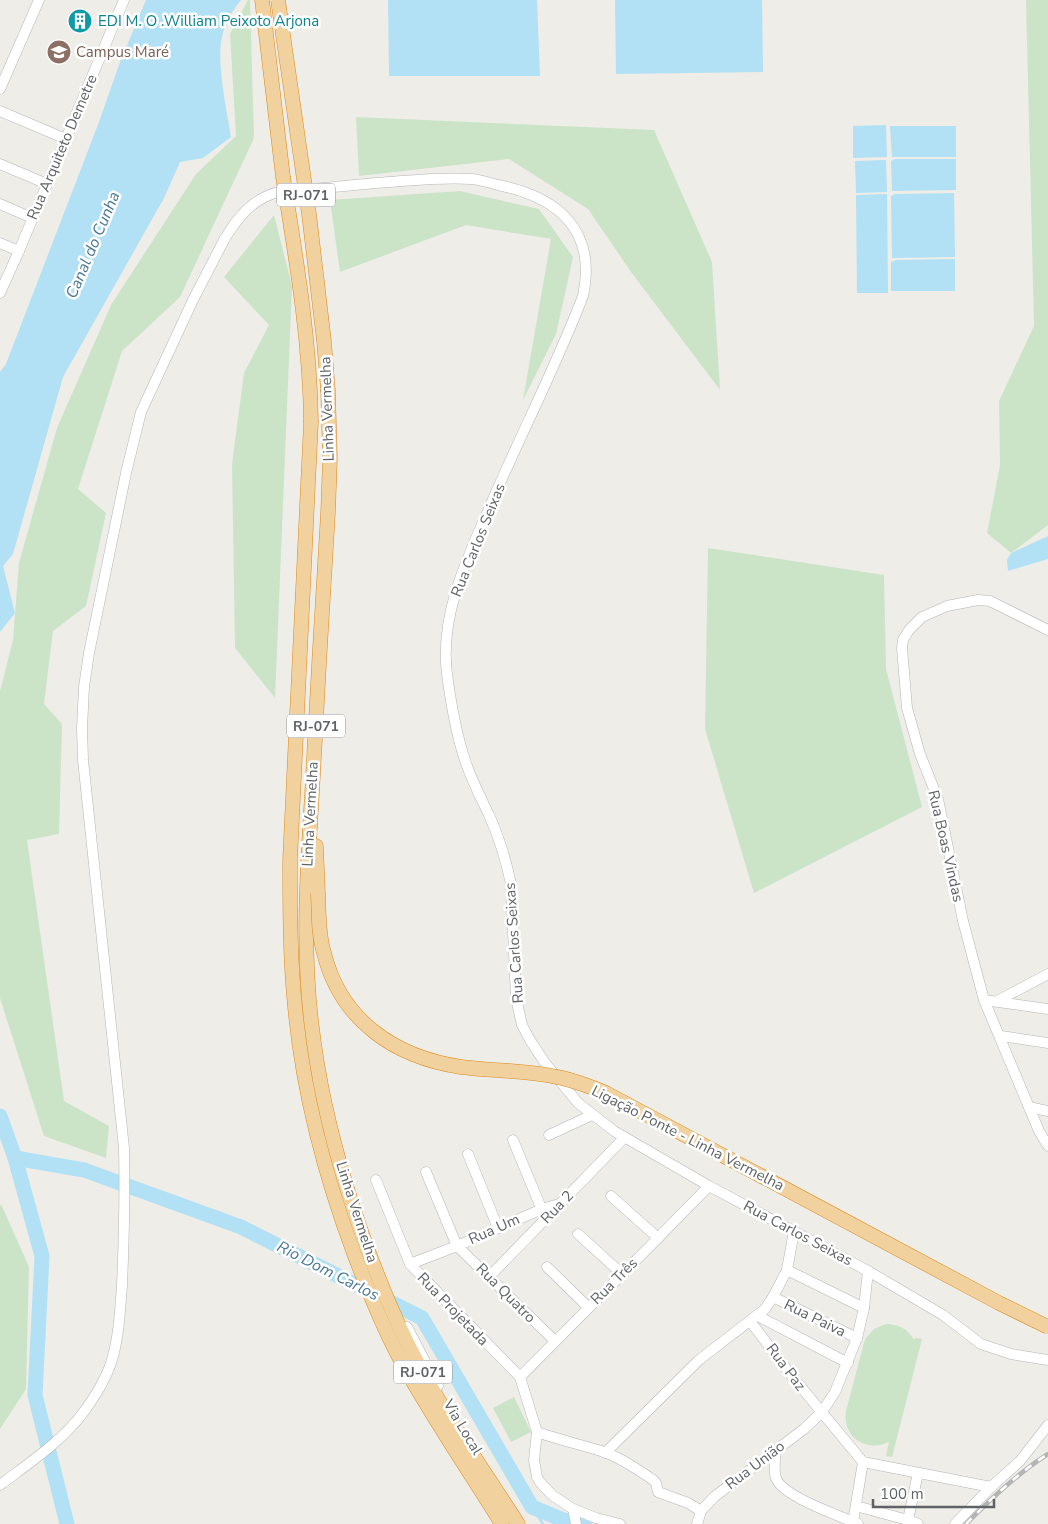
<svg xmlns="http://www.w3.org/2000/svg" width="1048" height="1524" font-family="'Nunito Sans',sans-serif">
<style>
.green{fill:#cbe4c8}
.water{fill:#b2e0f5}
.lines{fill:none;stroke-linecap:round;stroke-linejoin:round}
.stream{stroke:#b2e0f5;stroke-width:2.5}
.river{stroke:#b2e0f5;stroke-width:15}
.minor-casing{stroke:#b3b5b8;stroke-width:11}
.highway-casing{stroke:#dc881c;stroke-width:15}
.minor{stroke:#fff;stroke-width:10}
.highway{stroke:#f1d29e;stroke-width:14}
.rail-casing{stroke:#b3b4b4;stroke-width:4.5}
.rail{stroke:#fff;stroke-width:2.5;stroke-dasharray:8;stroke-linecap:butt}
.highway-bridge-casing{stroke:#dc881c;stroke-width:15;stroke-linecap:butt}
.highway-bridge{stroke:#f1d29e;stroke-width:14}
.labels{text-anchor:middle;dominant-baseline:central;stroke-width:5;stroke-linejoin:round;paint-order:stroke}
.shield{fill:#fff;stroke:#8f9294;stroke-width:1}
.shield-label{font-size:14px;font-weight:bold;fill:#5f6366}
.culture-label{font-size:15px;fill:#0d838f;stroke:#fff;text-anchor:start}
.education-label{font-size:15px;fill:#785e54;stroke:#fff;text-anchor:start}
.street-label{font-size:15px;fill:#5f6366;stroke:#fff}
.water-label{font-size:16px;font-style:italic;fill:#497796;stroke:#fff}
</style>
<rect width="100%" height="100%" fill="#efede8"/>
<g class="green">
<polygon points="248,0 250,0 254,138 180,297 122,351 78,489 106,513 86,606 53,631 44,704 62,724 59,834 27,840 64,1101 109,1126 106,1158 44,1136 0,998 0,691 13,640 19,563 57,428 111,305 196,174 236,136 230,34"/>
<polygon points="1026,0 1048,0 1048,525 1011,553 987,533 1000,465 999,401 1034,326"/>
<polygon points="356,117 654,130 712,262 720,390 631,272 588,209 509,159 359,176"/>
<polygon points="460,191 539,209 573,257 556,334 523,400 551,239 466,225 340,272 330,200"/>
<polygon points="274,215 292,286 275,698 235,648 232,464 244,373 269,325 224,277"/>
<polygon points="708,548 884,575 886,669 922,807 754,893 705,729"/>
<polygon points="1,1204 29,1267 26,1389 0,1429 0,1206"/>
<path d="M886,1324C899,1324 908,1329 914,1340L915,1338L922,1339L892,1457L886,1456L889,1442C866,1453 842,1437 846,1411L865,1339L874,1329Z"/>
<polygon points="514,1397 531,1432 511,1442 493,1408"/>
</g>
<g class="water">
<path d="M146,0H241C232,11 225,23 222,37C216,61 227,112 231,137L203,158L180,162L164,198L63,377L13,554L3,566L15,613L0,632V372L6,364L99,122L120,62Z"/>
<polygon points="388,0 537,0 540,76 389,76"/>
<polygon points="615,0 762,0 763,72 616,74"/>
<polygon points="886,125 887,157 853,158 853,126"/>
<polygon points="890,126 956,126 956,157 892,157"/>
<polygon points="895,159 956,159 956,190 892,191 891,161"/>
<polygon points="886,160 887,192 856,193 855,161"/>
<polygon points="954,193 955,257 892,258 891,196 895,194"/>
<polygon points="887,194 888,293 857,293 856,195"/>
<polygon points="955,259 955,291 891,291 891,262 896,260"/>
<polygon points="1048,536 1048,559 1008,571 1007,560 1011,553"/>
</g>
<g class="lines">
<polyline class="stream" points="532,1507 543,1524"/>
<g class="river">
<polyline points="0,1116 15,1158 84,1170 241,1227 422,1318 532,1507 563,1520 585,1524"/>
<polyline points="15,1158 42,1256 35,1395 67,1524"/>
</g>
<defs>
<g id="minor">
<polyline points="0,89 39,0"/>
<polyline points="0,111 66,139"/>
<polyline points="0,164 47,184"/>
<polyline points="0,204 32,218"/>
<polyline points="0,243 19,251"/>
<polyline points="0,293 19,251 124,0"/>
<polyline points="1048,630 990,601 978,600 947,606 922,617 909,630 903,640 902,648 907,708 920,754 938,799 963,921 984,1000 1039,1131 1048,1146"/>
<polyline points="984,1000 1048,1009"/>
<polyline points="999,1000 1048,974"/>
<polyline points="1001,1036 1048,1043"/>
<polyline points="1029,1107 1048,1111"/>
<polyline points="549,1135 592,1115"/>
<polyline points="513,1140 544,1215"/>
<polyline points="468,1154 498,1228"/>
<polyline points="426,1172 457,1246 555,1341"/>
<polyline points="376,1180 410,1264 520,1377 537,1432 534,1460 537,1477 540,1482 552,1495 573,1509 596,1518 620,1524"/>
<polyline points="611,1196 658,1238"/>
<polyline points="578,1234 621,1273"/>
<polyline points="410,1264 457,1246 542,1209 559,1204"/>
<polyline points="547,1267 588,1307"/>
<polyline points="787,1270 864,1308"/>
<polyline points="490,1276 624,1138"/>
<polyline points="773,1297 857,1338"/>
<polyline points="758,1316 848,1363"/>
<polyline points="750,1321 791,1375 863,1462"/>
<polyline points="407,1327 438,1386"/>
<polyline points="520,1377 658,1238 709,1186"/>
<path d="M537,1432C560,1440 582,1445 604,1452C621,1458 637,1469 652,1479L656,1483L658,1492L688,1503L701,1511"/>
<path d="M775,1451C776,1459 773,1470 776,1478C782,1496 836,1514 853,1522"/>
<polyline points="605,1453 699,1360 765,1309 773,1297 787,1270 794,1231"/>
<polyline points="863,1462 991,1487"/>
<path d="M0,1485C29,1463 61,1442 83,1413C94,1398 105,1381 111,1363C119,1338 120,1311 122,1285C124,1239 125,1194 124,1148L83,760L82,728L84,687L89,653L126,473L141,412L193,300L224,240C237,218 252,199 278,192C315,189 352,185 388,182C416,180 444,177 472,179C481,180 490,183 498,185C558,197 597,230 583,296C557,364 523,430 494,497C470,553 439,612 447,674C451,704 456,735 466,763C472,781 481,798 489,815C499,837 506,860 511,884L516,998L522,1025L530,1040L545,1063L578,1103L614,1131L709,1186L868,1271L943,1315L981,1344L1011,1354L1048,1360"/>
<polyline points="856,1506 908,1520 918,1524"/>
<polyline points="573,1509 576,1524"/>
<polyline points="908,1520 918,1473"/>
<polyline points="697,1524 701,1511 714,1497 804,1429 822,1412 835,1392 857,1338 864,1308 868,1271"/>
<polyline points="858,1524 853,1522 863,1462"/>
<polyline points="955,1524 991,1487 1020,1461 1048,1425"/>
</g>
<g id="highway">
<polyline points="262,0 283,177"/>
<path d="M328,391L330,459L328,513C322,607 317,700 312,794C307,872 302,950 312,1028C324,1128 358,1236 400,1328C432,1397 477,1460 518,1524"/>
<path d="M311,422L290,860C290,909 290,958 295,1007C303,1093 325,1176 355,1256C368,1290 382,1325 399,1357C430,1414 468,1469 502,1524"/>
<polyline points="316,846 318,893"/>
</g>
</defs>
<use href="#minor" class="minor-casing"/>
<use href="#highway" class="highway-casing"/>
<use href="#minor" class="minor"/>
<use href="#highway" class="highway"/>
<defs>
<path id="rail" d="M966,1524C991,1499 1018,1473 1048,1454"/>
</defs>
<use href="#rail" class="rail-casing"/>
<use href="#rail" class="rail"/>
<defs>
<g id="highway-bridge">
<polyline points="278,0 309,214 324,341 328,391"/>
<path d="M283,177C296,258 310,339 311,422"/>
<path d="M318,893C319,913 318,934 324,953C341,1021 395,1057 461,1067C491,1071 522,1070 552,1076C571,1079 589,1086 606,1093L999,1303L1048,1327"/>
</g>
</defs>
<use href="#highway-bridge" class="highway-bridge-casing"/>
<use href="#highway-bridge" class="highway-bridge"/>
</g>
<defs>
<symbol id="building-disc" viewBox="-11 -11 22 22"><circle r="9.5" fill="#0f9aa8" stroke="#fff"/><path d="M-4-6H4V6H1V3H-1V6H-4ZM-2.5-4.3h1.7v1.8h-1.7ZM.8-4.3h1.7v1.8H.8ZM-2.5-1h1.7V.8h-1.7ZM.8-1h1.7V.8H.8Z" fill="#fff"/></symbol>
<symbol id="school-disc" viewBox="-11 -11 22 22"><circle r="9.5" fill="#8d6e63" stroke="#fff"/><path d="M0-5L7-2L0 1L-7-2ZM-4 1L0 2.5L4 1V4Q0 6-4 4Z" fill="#fff"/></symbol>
</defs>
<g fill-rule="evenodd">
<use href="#building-disc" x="66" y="7" width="28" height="28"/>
<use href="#school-disc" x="45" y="38" width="28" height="28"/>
</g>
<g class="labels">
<g class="shield">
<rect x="277" y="183.5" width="58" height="23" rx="4"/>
<rect x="287" y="714.5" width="58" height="23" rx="4"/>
<rect x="394" y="1360.5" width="58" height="23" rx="4"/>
</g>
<g class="shield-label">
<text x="306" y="195">RJ-071</text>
<text x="316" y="726">RJ-071</text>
<text x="423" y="1372">RJ-071</text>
</g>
<g class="culture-label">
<text x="98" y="21">EDI M. O .William Peixoto Arjona</text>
</g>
<g class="education-label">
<text x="76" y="52">Campus Maré</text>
</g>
<g class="street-label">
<text transform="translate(62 147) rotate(-67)">Rua Arquiteto Demetre</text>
<text transform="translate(327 409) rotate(-92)">Linha Vermelha</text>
<text transform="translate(478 540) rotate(-68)">Rua Carlos Seixas</text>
<text transform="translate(310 814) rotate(-87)">Linha Vermelha</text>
<text transform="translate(946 846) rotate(77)">Rua Boas Vindas</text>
<text transform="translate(514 943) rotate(-94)">Rua Carlos Seixas</text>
<text transform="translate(688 1138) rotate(27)">Ligação Ponte - Linha Vermelha</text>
<text transform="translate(557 1207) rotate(-46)">Rua 2</text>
<text transform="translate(357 1212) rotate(72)">Linha Vermelha</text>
<text transform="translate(494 1229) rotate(-24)">Rua Um</text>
<text transform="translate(798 1233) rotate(28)">Rua Carlos Seixas</text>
<text transform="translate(614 1281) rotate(-45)">Rua Três</text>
<text transform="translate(506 1293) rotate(45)">Rua Quatro</text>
<text transform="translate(453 1309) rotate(46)">Rua Projetada</text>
<text transform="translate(815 1318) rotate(26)">Rua Paiva</text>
<text transform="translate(786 1367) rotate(53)">Rua Paz</text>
<text transform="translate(463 1427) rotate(59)">Via Local</text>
<text transform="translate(755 1465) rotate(-37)">Rua União</text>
</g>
<g class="water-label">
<text transform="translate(93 245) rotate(-67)">Canal do Cunha</text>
<text transform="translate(328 1271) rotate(27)">Rio Dom Carlos</text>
</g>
</g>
<path d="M873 1499v8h121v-8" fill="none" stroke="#5f6366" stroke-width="2.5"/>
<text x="880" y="1499" font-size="15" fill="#5f6366" stroke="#ffffff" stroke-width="4" paint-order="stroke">100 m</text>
</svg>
